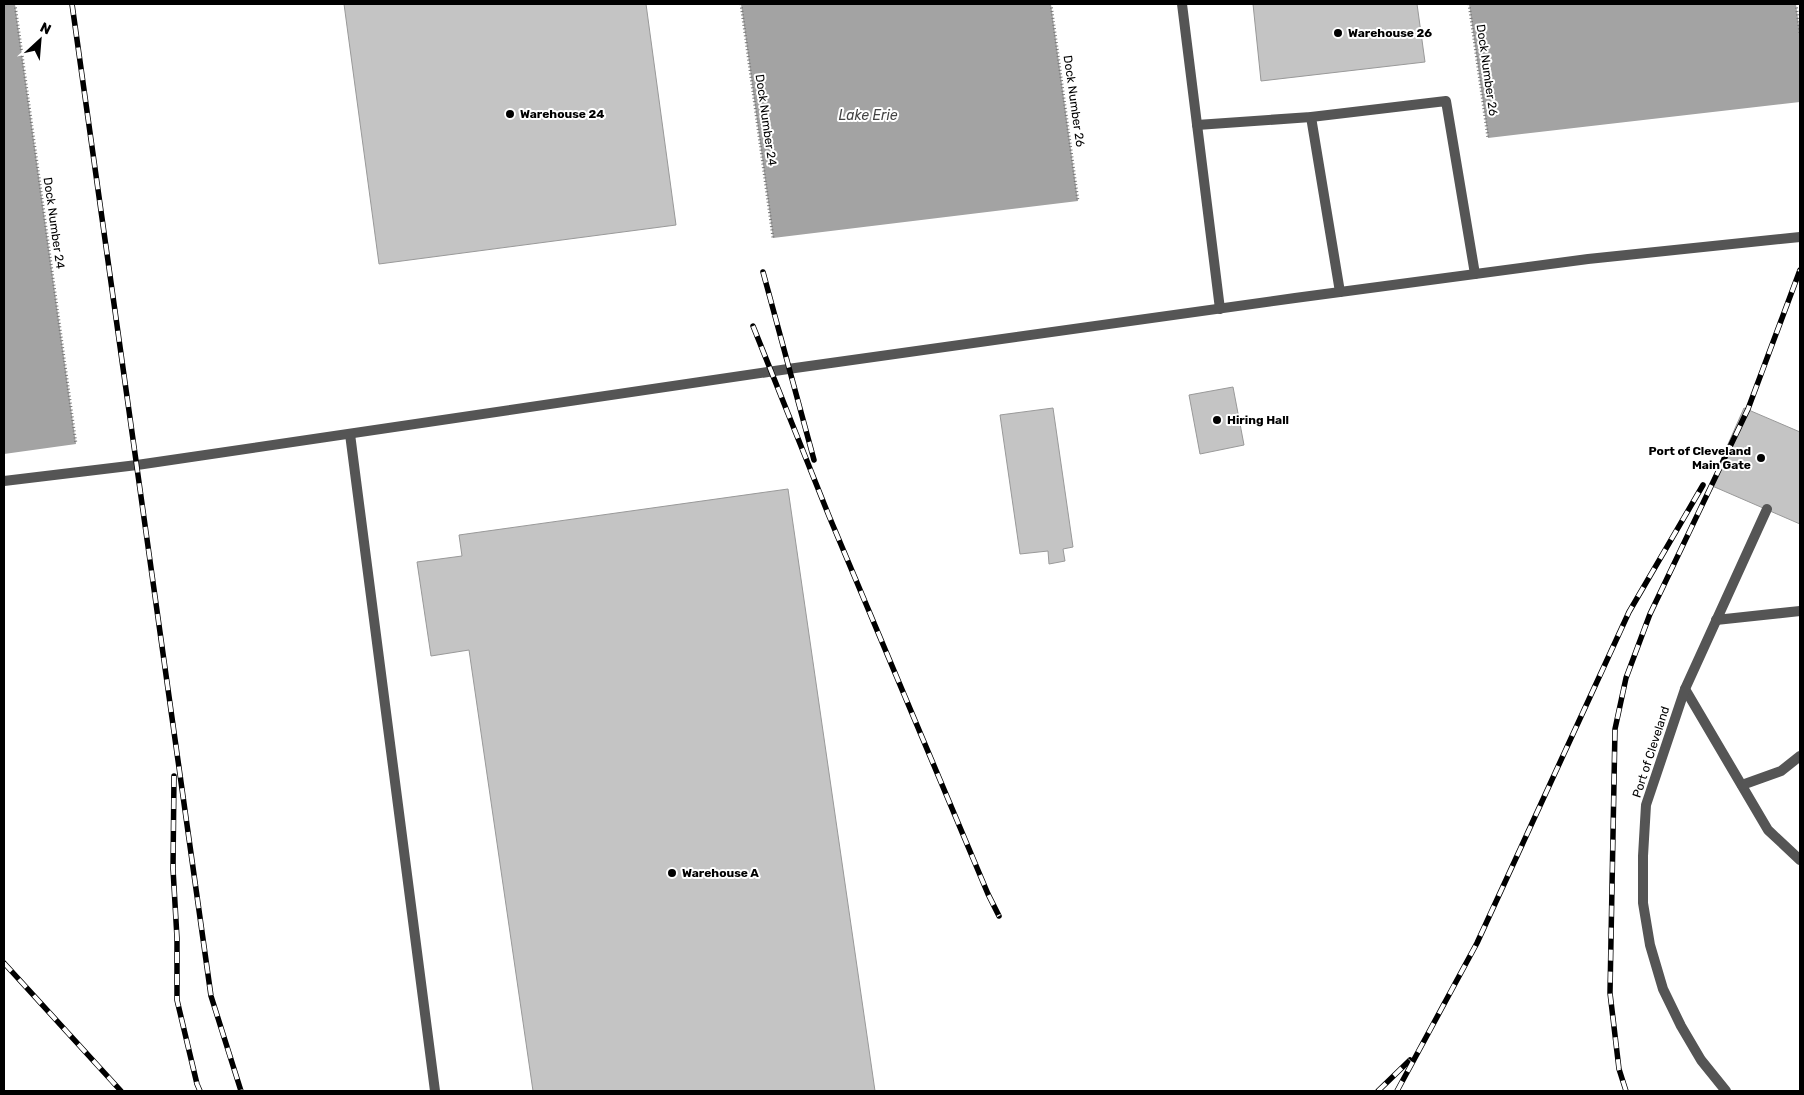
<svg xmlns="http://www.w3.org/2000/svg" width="1804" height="1095" font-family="Rubik,sans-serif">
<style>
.water{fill:#a3a3a3}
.building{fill:#c4c4c4;stroke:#999}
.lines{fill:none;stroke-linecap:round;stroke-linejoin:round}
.path{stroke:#777;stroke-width:3;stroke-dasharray:1 2.5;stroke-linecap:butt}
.lane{stroke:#555;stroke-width:10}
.rail-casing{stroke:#000;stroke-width:5.5}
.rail{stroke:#fff;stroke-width:4;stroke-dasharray:11;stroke-linecap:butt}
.poi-dot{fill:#000;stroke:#fff;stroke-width:2}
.labels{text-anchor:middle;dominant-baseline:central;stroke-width:4;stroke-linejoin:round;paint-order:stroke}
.poi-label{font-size:12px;font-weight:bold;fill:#000;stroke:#fff;text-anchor:start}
.street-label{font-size:12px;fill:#000;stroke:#fff}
.water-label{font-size:14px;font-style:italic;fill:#444;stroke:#fff}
</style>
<rect width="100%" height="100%" fill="#fff"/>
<g class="water">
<polygon points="4,4 15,4 76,444 4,454"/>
<polygon points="741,4 1051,4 1078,201 773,238"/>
<polygon points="1469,4 1796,4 1800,33 1800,102 1488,138"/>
</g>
<g class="building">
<polygon points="344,4 646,4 676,225 379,264"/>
<polygon points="1253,4 1417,4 1425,62 1261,81"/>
<polygon points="1233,387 1244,445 1200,454 1189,395"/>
<polygon points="1053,408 1073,547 1063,549 1065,561 1049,564 1048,551 1020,554 1000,415"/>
<polygon points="1744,408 1800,432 1800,524 1710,485"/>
<polygon points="788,489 875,1091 533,1091 469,650 431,656 417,562 462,556 459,535"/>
</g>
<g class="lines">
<g class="path">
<polyline points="15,4 76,444"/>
<polyline points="741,4 773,238"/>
<polyline points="1051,4 1078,201"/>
<polyline points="1469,4 1488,138"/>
<polyline points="1796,4 1800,33"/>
</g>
<g class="lane">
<polyline points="1182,4 1220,309"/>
<polyline points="1311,117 1340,292"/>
<polyline points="1197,125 1311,117 1446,101 1475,274"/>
<polyline points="350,434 435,1091"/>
<polyline points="4,481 137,465 788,369 1295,298 1588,259 1800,237"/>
<polyline points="1716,620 1800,611"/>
<polyline points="1685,689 1768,830 1800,860"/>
<polyline points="1742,785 1781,771 1800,756"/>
<polyline points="1726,1091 1701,1060 1681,1026 1663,989 1650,945 1643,903 1643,856 1646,805 1685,689 1767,509"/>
</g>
<defs>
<g id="rail">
<polyline points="72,4 211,996 241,1091"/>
<polyline points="763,272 814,460"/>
<polyline points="753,326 829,516 988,894 999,916"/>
<polyline points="174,776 173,869 177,938 177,1000 197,1084 200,1091"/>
<polyline points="4,963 121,1091"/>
<polyline points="1378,1091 1410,1060"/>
<polyline points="1397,1091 1477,943 1629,612 1703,485"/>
<polyline points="1626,1091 1619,1069 1610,993 1615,729 1626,678 1650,614 1748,409 1800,270"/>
</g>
</defs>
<use href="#rail" class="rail-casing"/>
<use href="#rail" class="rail"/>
</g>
<g class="poi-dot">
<circle cx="1338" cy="33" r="5"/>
<circle cx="510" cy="114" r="5"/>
<circle cx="1217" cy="420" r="5"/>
<circle cx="1761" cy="458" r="5"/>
<circle cx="672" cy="873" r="5"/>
</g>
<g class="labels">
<g class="poi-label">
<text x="1348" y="33">Warehouse 26</text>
<text x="520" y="114">Warehouse 24</text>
<text x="1227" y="420">Hiring Hall</text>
<text x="1751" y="451" text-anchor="end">Port of Cleveland<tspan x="1751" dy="14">Main Gate</tspan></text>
<text x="682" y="873">Warehouse A</text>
</g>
<g class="street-label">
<text transform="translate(1487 70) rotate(82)">Dock Number 26</text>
<text transform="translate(1074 101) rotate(82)">Dock Number 26</text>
<text transform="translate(766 120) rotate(82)">Dock Number 24</text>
<text transform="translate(54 223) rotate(82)">Dock Number 24</text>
<text transform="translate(1651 752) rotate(-72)">Port of Cleveland</text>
</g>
<g class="water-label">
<text x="868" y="115">Lake Erie</text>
</g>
</g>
<rect width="1804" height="1095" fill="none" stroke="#000000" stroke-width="10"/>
<g transform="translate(40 40) rotate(26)" stroke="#ffffff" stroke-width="4" paint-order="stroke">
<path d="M0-4L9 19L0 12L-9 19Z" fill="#000000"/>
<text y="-8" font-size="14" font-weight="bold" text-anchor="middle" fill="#000000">N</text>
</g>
</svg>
